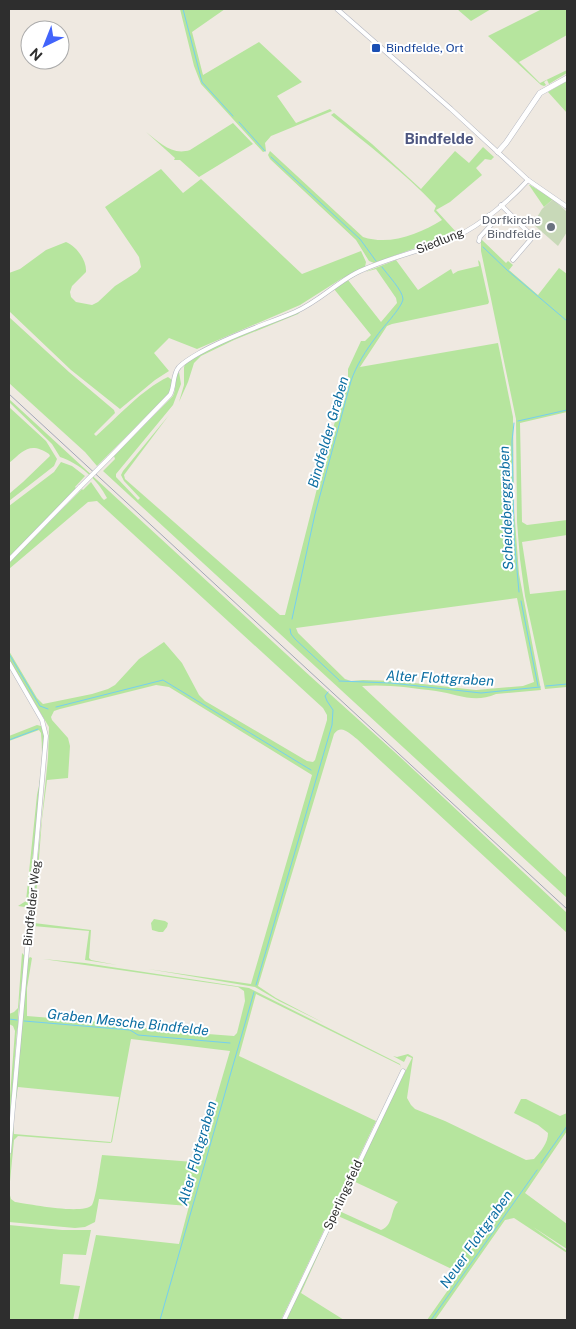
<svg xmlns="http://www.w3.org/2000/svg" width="576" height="1329" font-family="'Public Sans',sans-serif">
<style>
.green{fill:#b6e59e;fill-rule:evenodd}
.cemetery{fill:#c8d9b8}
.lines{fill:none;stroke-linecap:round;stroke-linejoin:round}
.stream{stroke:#75cff0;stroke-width:1}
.minor-casing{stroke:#b4b7c1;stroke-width:5}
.tertiary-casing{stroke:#b4b7c1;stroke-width:6}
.minor{stroke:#fff;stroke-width:4}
.tertiary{stroke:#fff;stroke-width:5}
.rail{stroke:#a3a6b8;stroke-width:1}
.minor-bridge-casing{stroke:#b4b7c1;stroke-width:5;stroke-linecap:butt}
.minor-bridge{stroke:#fff;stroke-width:4}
.transit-dot{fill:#1a4fb4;stroke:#fff;stroke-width:2}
.worship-dot{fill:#6b7280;stroke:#fff;stroke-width:2}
.labels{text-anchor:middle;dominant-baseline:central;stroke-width:4;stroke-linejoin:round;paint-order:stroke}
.transit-label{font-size:12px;fill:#164399;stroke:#fff;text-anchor:start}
.worship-label{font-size:12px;fill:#5b616d;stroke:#fff;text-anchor:end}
.street-label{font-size:12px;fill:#2e2e2e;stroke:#fff}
.water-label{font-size:14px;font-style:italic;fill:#0d6fa3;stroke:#fff}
.quarter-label{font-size:15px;font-weight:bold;fill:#4d5680;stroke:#fff}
</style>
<rect width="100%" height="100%" fill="#efe9e1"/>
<g class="green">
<polygon points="180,9 225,9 192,32 203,75 259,42 302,82 277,96 296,123 330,109 332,111 271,136 265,143 266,151 263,152 201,84 194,66"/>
<polygon points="457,9 491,9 471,21"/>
<polygon points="542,9 567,9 567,35 519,62 540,83 567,70 567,73 549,84 547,80 544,82 546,85 544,86 541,85 488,36"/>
<polygon points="567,81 567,113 548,92"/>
<path d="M334,113L372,144L421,189L455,151L469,163L483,147L494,157L491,160L485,159L476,168L482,175L450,202L436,210L457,233L374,263L369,261L356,240L270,159L268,155L270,151L363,237C390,246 419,234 442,220L434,211L436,206C404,172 367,144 331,115Z"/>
<path d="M233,123L253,144L199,177L180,160H174L175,158L146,132C159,142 172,156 190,150Z"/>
<path d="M161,169L183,193L201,179L302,274L361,251L366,262L365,267L341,279L300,305L197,349L169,338L154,353L169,371L155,380L120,409L71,370L9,311V273L20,269L46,250L66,242C76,246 87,260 86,272L72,286L70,292L71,297L76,302L92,305L98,302L115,286L137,272L141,267L139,257L105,207Z"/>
<polygon points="529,185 530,185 553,199 544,207"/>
<polygon points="481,239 506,263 508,261 513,265 509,270 538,295 559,268 567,274 567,412 520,423 522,522 527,525 567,520 567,535 522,542 530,594 567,590 567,687 545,689 525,596 520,559 517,522 516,419 481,251"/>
<path d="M396,260L418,290L451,269L453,274L458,271L479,266L478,260L480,262L489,302L488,304L392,324L387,326L360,367L498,343L513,417L514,508L519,574L541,690L496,694C474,704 458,694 436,691C412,688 386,684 362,686L567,878V898L103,471L115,459L114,456L173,396C177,388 174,377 179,372L181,384L173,405L116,474V477L138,500L140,498L124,481L121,475L123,471L169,415L124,475L125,479L280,615H285L327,449L348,377V369L361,341H365L371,335L334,289L348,280L381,322L397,303L396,298L376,269L365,272ZM517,598L534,682L523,686L476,690L396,681L363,680L351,681L345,679L298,633L296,628Z"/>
<polygon points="302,310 298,314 234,340 201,356 194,363 188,382 179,402 184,385 184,367 186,363 213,347"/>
<path d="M9,317L69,372L114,410L115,413L94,434L96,436C119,416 141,390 168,377L172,380V390L97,466L85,452L9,383Z"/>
<path d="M9,399L310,676L400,757L567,913V933L357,739C349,733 341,724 334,734L258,986L276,998L324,1023L279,1001L255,987L148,969L251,984L312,775L169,687L156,685L60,709L54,711L51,717L52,720L68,738L70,746L68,778L47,780L42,819L34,923L91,930L89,958L91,960L117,965L85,960L89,931L33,926L32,937H30L31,921L33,917L32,913L48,758L49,727L9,660V651L37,698L43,704L92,694L108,689L115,685L139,659L164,642L182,663L199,695L205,701L307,761L313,762L315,760L327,720V715L323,708L97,501L88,502L9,569V563L82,489L83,490L91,482L102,498L104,500L107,498C98,480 79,463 60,457L52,444L9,402Z"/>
<path d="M9,407L46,441L57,459L54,466L9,501V494L23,482L50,456L49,454C30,441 23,451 9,463Z"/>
<polygon points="61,462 72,466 85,476 75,487 76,488 9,557 9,506 54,472"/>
<path d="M37,725L41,726L44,732V756L29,889V909L25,907L18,906L26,901L37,795C42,774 43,754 41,733L39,730L9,741V736Z"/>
<polygon points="154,919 165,921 168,923 167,927 163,932 159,932 152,930 151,923"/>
<polygon points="22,953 25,956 18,1015 19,1024 17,1030 9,1134 9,1109 15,1031 13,1026 9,1024 9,1014 14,1012 18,1008"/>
<path d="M30,957L32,958L27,988V1016L125,1024L155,1030L234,1036L237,1033L245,1001L244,991L238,987L43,959L85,963L249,988L400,1064L401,1068L400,1065L256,994L239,1056L376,1121L281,1320H78L96,1235L179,1244L189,1206L99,1199L95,1222L85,1227L75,1228L9,1222V1171L13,1124L14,1134L111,1142L119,1097L18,1087L14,1112L28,959ZM131,1039L230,1051L198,1160L194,1162L102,1155C100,1165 96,1199 92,1205C83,1215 29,1204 15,1202L11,1199L9,1192L14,1140L18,1136L110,1143L112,1142Z"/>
<path d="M408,1054L413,1057L407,1098L411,1105L415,1109L445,1121L526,1160L534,1159C541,1151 548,1143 548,1133L538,1125L514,1113L521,1099H526L560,1116L567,1113V1131L525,1193L567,1224V1249L533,1227L567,1251V1253L514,1218L505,1220L435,1320H427L460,1273L383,1236L338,1216L333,1222L301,1293L344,1320H285L337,1210L381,1230C394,1225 390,1210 398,1202L351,1180L412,1058L407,1056L404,1062L393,1056L397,1057Z"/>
<polygon points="9,1225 62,1230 91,1230 86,1255 63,1254 60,1284 80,1286 73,1320 9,1320"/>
</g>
<polygon class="cemetery" points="553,199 567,212 567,232 558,246 533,224 542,209"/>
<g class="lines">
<g class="stream">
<polyline points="183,9 202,82 233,116"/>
<polyline points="239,122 265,151"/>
<polyline points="271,157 360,239 376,261"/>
<polyline points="483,247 507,270 567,321"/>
<polyline points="518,421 567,410"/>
<polyline points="514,423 512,441 514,537 519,592"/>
<polyline points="521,601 538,686"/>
<path d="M292,619L315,514L351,381C356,366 366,350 376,337C381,329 402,308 403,299C403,291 387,274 382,267"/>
<polyline points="290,629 291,634 295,639 339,680"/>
<polyline points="9,654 40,706 48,709"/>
<polyline points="339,681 391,683 481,693 540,687"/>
<polyline points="546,686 567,684"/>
<polyline points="56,707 163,680 311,770"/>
<polyline points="9,740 38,729"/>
<polyline points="256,985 332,725 333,710 327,701 325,696 328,692"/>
<polyline points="9,1019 17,1020"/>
<polyline points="24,1021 130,1030 138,1035 230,1043"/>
<polyline points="541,1163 567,1126"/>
<polyline points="160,1320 254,992"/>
<polyline points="431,1320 537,1170"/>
</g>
<defs>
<g id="minor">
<polyline points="337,9 451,109 528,180 567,207"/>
<polyline points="501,205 530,234 531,239 513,260"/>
<polyline points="479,241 480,237 492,224 489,215"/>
<path d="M109,458L170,395C175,387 172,375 179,367C185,361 194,356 201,352C231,335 264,325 295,312C318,302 335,284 356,273C388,257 424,251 457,236C481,225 510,200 528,180"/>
<polyline points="9,560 80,487"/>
<polyline points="9,663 42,720 46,736 9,1152"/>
<polyline points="284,1320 403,1071"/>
</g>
<polyline id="tertiary" points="498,152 506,143 540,93 567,78"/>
</defs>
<use href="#minor" class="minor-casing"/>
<use href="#tertiary" class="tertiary-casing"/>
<use href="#minor" class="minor"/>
<use href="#tertiary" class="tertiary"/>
<polyline class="rail" points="9,394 567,909"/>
<defs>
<polyline id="minor-bridge" points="80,487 109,458"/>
</defs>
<use href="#minor-bridge" class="minor-bridge-casing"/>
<use href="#minor-bridge" class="minor-bridge"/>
</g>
<rect class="transit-dot" x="371" y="43" width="10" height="10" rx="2.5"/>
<circle class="worship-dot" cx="551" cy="227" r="5"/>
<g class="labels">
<g class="transit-label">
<text x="386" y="48">Bindfelde, Ort</text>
</g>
<g class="worship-label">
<text x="541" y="220">Dorfkirche<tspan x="541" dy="14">Bindfelde</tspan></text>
</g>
<g class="street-label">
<text transform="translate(440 241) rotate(-22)">Siedlung</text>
<text transform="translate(32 903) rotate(-84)">Bindfelder Weg</text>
<text transform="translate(343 1195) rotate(-65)">Sperlingsfeld</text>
</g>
<g class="water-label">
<text transform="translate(328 432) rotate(-74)">Bindfelder Graben</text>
<text transform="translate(506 508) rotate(-92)">Scheideberggraben</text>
<text transform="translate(440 678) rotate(3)">Alter Flottgraben</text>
<text transform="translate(128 1022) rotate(6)">Graben Mesche Bindfelde</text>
<text transform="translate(197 1153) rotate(-74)">Alter Flottgraben</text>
<text transform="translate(476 1239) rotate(-55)">Neuer Flottgraben</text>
</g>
<g class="quarter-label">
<text x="439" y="138">Bindfelde</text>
</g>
</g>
<rect width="576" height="1329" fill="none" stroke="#2e2e2e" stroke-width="20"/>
<g transform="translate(45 45) rotate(223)"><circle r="24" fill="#ffffff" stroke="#ababab"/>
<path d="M0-4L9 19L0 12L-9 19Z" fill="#4264fb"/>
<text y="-8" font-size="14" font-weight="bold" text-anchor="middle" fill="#2e2e2e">N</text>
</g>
</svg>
